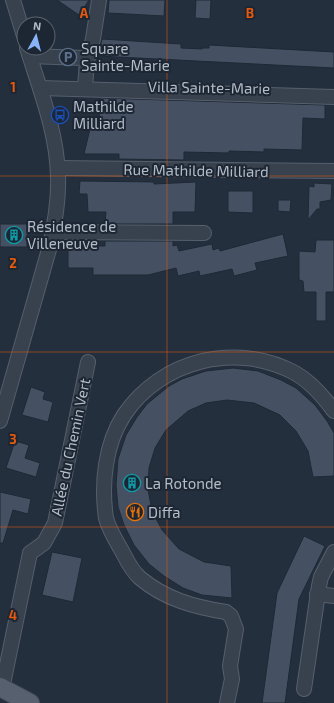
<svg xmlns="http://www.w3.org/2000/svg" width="334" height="703" font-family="'Exo 2',sans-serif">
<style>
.building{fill:#455162;stroke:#1f2835}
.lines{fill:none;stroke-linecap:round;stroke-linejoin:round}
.minor-casing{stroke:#565f6c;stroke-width:16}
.major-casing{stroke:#414a57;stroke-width:20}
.minor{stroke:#38414e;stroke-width:14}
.major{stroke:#56606e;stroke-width:18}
.grid{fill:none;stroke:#e8590c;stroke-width:1;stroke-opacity:0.55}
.labels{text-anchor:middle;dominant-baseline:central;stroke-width:4;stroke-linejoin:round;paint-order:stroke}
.poi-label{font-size:15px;fill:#b4bcc9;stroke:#1d2633;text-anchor:start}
.street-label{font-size:15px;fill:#b4bcc9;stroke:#1d2633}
.grid-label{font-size:13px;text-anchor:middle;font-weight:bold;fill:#e8590c;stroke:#1d2633;stroke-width:4;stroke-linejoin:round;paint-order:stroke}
</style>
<rect width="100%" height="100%" fill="#242f3e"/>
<g class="building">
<polygon points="57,0 89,0 79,15"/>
<polygon points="109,0 165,0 164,16 108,13"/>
<polygon points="196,0 211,0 210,19 195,18"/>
<polygon points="102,39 181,44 181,48 202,49 202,48 209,48 209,45 334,52 334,68 98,56"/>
<polygon points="100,98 325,105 325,119 303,118 302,150 264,149 264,152 229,151 229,153 184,152 184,160 119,159 119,154 84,154 90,129 99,129"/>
<polygon points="80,181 154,182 154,184 196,182 195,212 173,212 173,224 105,224 106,212 88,212 87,194 79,194"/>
<polygon points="314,183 332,184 331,200 320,202 320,209 317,209 308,220 309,186 314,187"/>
<polygon points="228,191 253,191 253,213 228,212"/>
<polygon points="278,200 291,200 290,212 278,211"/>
<rect x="0" y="224" width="27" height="23"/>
<polygon points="283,234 288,256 255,263 257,270 234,276 232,269 200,276 199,271 178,276 176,268 148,275 93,275 93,268 68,268 68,246 105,246 105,241 173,241 173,246 177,245 179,251 212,244 213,250 219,248 220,251"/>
<polygon points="316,240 334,240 334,292 326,292 326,321 316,321 316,292 304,292 303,281 299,280 299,251 315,252"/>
<polygon points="233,368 258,371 281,380 296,388 315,405 327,421 334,433 334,476 313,477 308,451 296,431 280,415 254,403 227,400 206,403 188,411 166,430 155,448 149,468 148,489 152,511 162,530 179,549 204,562 231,566 232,598 202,595 183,588 164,576 149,564 134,545 124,525 118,507 116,485 118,459 126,435 137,417 147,404 169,386 182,379 206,371"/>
<polygon points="31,387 45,392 43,399 53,402 48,422 22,415"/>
<polygon points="15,441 29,445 25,458 40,463 36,477 6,468"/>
<polygon points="0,492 31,499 28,514 13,510 3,543 0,543"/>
<polygon points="304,536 325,546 299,599 285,703 262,703 277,593"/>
<polygon points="52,552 82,558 73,602 42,595"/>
</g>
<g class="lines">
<defs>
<g id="minor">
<polyline points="13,0 24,36"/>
<polyline points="30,56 83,58 87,61 85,88"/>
<polyline points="87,61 93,39 99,0"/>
<polyline points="40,88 334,97"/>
<polyline points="58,168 334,171"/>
<polyline points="53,232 204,233"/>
<path d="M0,421L50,246C55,223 59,200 58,176C57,132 40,90 27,48"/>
<polyline points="317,594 334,596"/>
<polyline points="2,689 30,553 44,543 55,523 88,362"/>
<polyline points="304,689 319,586 321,577 334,552"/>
<path d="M227,703L232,679L230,666L236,629L231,616L226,612C194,607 165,599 140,578C133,572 127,561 123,553C117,542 109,530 106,518C101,484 105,444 124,415C161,360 236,341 295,373C311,382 323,396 334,411"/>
</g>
<polyline id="major" points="0,687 30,703"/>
</defs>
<use href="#minor" class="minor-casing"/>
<use href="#major" class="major-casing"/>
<use href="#minor" class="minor"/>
<use href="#major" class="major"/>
</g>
<path class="grid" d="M167,0V703M0,176H334M0,352H334M0,527H334"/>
<defs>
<symbol id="parking-ring" viewBox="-11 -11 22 22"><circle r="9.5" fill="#1d2633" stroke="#5c6f8a" stroke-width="1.5"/><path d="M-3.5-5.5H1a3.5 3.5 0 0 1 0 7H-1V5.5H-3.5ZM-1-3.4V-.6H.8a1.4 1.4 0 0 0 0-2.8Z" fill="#5c6f8a"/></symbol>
<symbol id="bus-ring" viewBox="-11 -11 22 22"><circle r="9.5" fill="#1d2633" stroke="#1a4fb4" stroke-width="1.5"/><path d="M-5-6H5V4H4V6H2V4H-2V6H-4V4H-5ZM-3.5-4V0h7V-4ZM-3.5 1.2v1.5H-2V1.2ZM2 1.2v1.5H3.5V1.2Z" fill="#1a4fb4"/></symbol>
<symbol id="building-ring" viewBox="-11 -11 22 22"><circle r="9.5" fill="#1d2633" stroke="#0f9aa8" stroke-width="1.5"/><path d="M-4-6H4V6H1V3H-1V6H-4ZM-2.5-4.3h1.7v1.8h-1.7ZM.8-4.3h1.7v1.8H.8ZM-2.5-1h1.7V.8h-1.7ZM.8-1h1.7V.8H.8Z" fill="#0f9aa8"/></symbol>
<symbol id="restaurant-ring" viewBox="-11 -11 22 22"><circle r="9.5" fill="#1d2633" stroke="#e8710a" stroke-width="1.5"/><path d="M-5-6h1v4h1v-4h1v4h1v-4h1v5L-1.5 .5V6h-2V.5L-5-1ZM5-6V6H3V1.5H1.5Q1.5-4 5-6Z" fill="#e8710a"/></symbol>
</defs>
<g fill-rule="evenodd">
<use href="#parking-ring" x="58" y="47" width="20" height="20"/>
<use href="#bus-ring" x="50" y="105" width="20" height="20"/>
<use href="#building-ring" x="4" y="225" width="20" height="20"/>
<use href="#building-ring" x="122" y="473" width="20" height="20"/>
<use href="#restaurant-ring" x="125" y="502" width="20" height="20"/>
</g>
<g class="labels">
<g class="poi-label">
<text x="81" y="48">Square<tspan x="81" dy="17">Sainte-Marie</tspan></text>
<text x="73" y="106">Mathilde<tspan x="73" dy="17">Milliard</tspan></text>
<text x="27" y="226">Résidence de<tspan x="27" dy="17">Villeneuve</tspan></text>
<text x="145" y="483">La Rotonde</text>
<text x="148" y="512">Diffa</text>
</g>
<g class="street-label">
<text transform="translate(209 87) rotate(1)">Villa Sainte-Marie</text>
<text transform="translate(196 170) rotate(1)">Rue Mathilde Milliard</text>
<text transform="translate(70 447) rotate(-78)">Allée du Chemin Vert</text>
</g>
</g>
<g class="grid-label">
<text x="84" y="18">A</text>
<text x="250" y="18">B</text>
<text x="13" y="92">1</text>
<text x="13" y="268">2</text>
<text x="13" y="444">3</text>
<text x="13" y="620">4</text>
</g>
<g transform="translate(36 36) rotate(7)"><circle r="19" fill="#1d2633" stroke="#59626f"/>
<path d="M0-3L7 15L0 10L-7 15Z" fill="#8ab4f8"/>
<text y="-6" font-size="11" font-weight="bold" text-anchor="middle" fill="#b4bcc9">N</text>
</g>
</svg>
